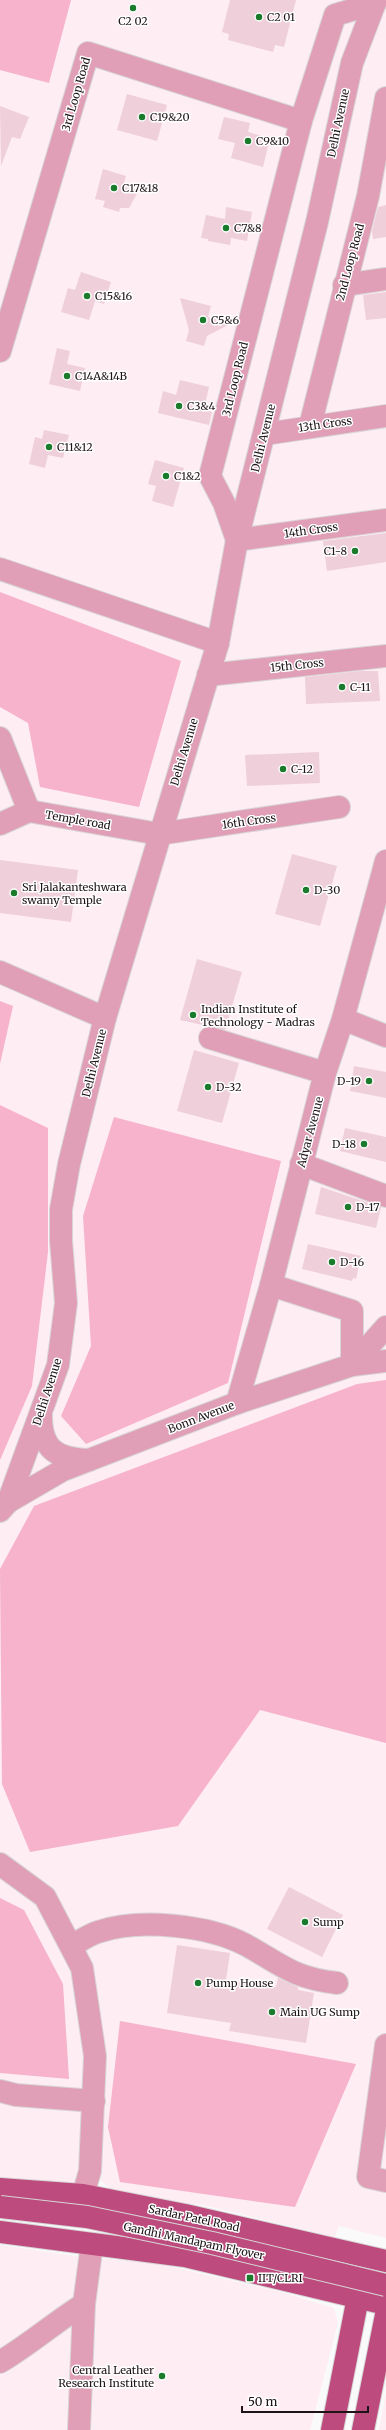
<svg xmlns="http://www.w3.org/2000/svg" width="386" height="2430" font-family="Merriweather,serif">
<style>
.built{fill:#feedf3}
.green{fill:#f7b3cc}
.building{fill:#efcfda}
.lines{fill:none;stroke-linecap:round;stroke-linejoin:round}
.minor-casing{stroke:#d7d5d6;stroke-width:24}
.major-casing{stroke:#d7d5d6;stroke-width:24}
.minor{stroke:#e09fb6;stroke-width:22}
.major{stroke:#be4b7d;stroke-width:22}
.major-bridge-casing{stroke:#d7d5d6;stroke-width:24;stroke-linecap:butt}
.major-bridge{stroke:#be4b7d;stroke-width:22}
.poi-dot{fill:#1a7b2d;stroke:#fff;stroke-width:1.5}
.labels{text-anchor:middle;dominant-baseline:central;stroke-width:3;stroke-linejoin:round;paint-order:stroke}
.poi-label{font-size:11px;fill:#1e1317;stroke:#fff;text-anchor:start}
.street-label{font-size:11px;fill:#1e1317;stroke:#fff}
</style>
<rect width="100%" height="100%" fill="#fafafa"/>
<g class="built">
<polygon points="0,0 386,0 386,2238 339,2226 335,2237 203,2205 118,2195 101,2181 99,2172 75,2186 0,2180"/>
<polygon points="0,2245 83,2257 156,2263 281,2292 334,2308 338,2323 310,2430 0,2430"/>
<polygon points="386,2393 386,2430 379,2430"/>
</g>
<g class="green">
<polygon points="0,0 71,0 49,83 0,70"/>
<polygon points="0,592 181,661 139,807 40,787 28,723 0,707"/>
<polygon points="0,1001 13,1006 0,1064"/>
<polygon points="0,1105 48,1128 48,1252 32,1386 0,1460"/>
<polygon points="114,1117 281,1161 228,1383 86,1444 61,1416 91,1346 83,1216"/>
<polygon points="386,1380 386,1743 260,1710 178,1826 30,1852 2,1784 0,1569 34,1506 357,1384"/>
<polygon points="0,1898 24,1910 63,1984 69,2079 0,2073"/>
<polygon points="120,2021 356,2064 295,2207 120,2182 108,2127"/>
</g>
<g class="building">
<polygon points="230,0 296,0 284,47 275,45 273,52 228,40 229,34 222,32"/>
<polygon points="127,94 167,105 157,141 117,130"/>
<polygon points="0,106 29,117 20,139 12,137 1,166"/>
<polygon points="224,117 250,123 248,132 270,138 263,167 231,158 235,143 218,139"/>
<polygon points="103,169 126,176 123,186 139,190 129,208 120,208 119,212 103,207 105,201 95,199"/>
<polygon points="386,205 386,237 373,239 372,231 378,207"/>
<polygon points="226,207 252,212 247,241 231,238 230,245 208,241 208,239 201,238 206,215 225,219"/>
<polygon points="81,272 111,282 104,304 95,301 89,320 61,312 68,288 75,290"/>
<polygon points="386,292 386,318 366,320 363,295"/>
<polygon points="180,298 211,306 208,317 232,323 207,336 204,346 186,341 189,330"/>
<polygon points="57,348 70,351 67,364 85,368 80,391 49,384"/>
<polygon points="180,380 209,387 204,409 212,412 209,425 158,413 163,391 176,395"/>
<polygon points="44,430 69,435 63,458 48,455 45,468 29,464 35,437 42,439"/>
<polygon points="155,460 184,468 173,507 152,501 156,486 148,484"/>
<polygon points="386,533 386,562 327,571 323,541"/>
<polygon points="360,671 378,671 380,701 306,704 305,677"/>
<polygon points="319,752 320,783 247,786 245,755"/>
<polygon points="292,854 337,866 320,926 275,914"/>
<polygon points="0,860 78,870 71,922 0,913"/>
<polygon points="197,959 242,972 225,1030 180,1020"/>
<polygon points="194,1050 239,1063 222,1123 177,1111"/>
<polygon points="354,1066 386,1072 386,1098 350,1091"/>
<polygon points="345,1128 386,1137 386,1162 340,1151"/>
<polygon points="321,1187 381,1207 376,1228 315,1214"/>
<polygon points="308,1244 361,1256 356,1279 353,1278 352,1281 302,1269"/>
<polygon points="289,1887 343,1915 322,1957 267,1929"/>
<polygon points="177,1945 230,1953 226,1980 276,1987 278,1978 298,1987 298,1990 314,1993 306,2043 229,2031 231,2023 167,2013"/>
</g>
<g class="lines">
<defs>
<g id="minor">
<polyline points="375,3 335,15 301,121 210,476 224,503 237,540 386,520"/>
<polyline points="344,285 386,279"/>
<polyline points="0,351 88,53 301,121"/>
<polyline points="310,426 368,196 386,98"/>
<polyline points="265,434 386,416"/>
<polyline points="0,569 218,643"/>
<polyline points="208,675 386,656"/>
<polyline points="0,738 29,811"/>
<polyline points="0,824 29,811 159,834 339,807"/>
<polyline points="0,972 105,1018"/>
<polyline points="343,1019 386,1036"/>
<polyline points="210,1038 325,1073"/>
<polyline points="301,1164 386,1196"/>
<polyline points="271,1285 352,1311 352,1365 386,1361"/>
<polyline points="237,1403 271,1285 325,1073 343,1019 386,861"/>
<path d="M41,1415C41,1449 56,1459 89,1460"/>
<polyline points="8,1502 63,1470 237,1403 352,1365 386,1327"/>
<polyline points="0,1511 8,1502 58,1365 66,1303 61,1241 61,1209 69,1164 105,1018 218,643 237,540 317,222 352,63 376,0"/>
<polyline points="0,1864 45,1897 82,1968 95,2056 90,2171 83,2195"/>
<path d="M71,1946C79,1942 88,1935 98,1932C139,1918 208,1925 246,1945C282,1965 293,1978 337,1983"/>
<polyline points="386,2045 368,2177 386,2181"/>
<polyline points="0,2091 16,2095 94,2101"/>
<path d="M0,2362C29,2345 55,2322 84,2304"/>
<polyline points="79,2430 84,2304 92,2244"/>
</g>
<g id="major">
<polyline points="0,2189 83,2195 185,2215 386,2261"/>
<polyline points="0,2232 185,2256 386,2304"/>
<polyline points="332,2430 361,2282"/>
<polyline points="363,2430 386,2315"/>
</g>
</defs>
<use href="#minor" class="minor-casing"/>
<use href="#major" class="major-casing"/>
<use href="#minor" class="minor"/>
<use href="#major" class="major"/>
<defs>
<polyline id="major-bridge" points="0,2207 87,2217 212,2243 386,2285"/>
</defs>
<use href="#major-bridge" class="major-bridge-casing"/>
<use href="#major-bridge" class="major-bridge"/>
</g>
<g class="poi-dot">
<circle cx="133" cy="8" r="4"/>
<circle cx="259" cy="17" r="4"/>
<circle cx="142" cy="117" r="4"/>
<circle cx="248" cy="141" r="4"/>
<circle cx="114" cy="188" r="4"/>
<circle cx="226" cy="228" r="4"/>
<circle cx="87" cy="296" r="4"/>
<circle cx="203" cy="320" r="4"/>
<circle cx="67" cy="376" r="4"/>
<circle cx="179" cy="406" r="4"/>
<circle cx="49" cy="447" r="4"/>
<circle cx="166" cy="476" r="4"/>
<circle cx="355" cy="551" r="4"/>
<circle cx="342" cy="687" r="4"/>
<circle cx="283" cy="769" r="4"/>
<circle cx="306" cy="890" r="4"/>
<circle cx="14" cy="893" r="4"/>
<circle cx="193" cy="1015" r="4"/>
<circle cx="369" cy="1081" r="4"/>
<circle cx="208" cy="1087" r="4"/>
<circle cx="364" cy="1144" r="4"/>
<circle cx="348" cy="1207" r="4"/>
<circle cx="332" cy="1262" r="4"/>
<circle cx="305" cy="1922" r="4"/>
<circle cx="198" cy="1983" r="4"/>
<circle cx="272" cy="2012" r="4"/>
<rect x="246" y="2274" width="8" height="8" rx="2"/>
<circle cx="162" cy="2376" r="4"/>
</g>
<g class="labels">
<g class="poi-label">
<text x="267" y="17">C2 01</text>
<text x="133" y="21" text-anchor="middle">C2 02</text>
<text x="150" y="117">C19&amp;20</text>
<text x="256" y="141">C9&amp;10</text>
<text x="122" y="188">C17&amp;18</text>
<text x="234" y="228">C7&amp;8</text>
<text x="95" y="296">C15&amp;16</text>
<text x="211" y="320">C5&amp;6</text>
<text x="75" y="376">C14A&amp;14B</text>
<text x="187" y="406">C3&amp;4</text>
<text x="57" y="447">C11&amp;12</text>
<text x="174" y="476">C1&amp;2</text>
<text x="347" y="551" text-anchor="end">C1-8</text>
<text x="350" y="687">C-11</text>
<text x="291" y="769">C-12</text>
<text x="22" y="887">Sri Jalakanteshwara<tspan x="22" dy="13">swamy Temple</tspan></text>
<text x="314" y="890">D-30</text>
<text x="201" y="1009">Indian Institute of<tspan x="201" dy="13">Technology - Madras</tspan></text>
<text x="361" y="1081" text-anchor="end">D-19</text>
<text x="216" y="1087">D-32</text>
<text x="356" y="1144" text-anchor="end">D-18</text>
<text x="356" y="1207">D-17</text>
<text x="340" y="1262">D-16</text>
<text x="313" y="1922">Sump</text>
<text x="206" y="1983">Pump House</text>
<text x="280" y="2012">Main UG Sump</text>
<text x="258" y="2278">IIT/CLRI</text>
<text x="154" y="2370" text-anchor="end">Central Leather<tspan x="154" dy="13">Research Institute</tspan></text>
</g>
<g class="street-label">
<text transform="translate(76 94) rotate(-74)">3rd Loop Road</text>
<text transform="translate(338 123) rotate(-78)">Delhi Avenue</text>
<text transform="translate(350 262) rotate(-75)">2nd Loop Road</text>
<text transform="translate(235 379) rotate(-76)">3rd Loop Road</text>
<text transform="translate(325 424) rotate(-8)">13th Cross</text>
<text transform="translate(263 438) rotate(-76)">Delhi Avenue</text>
<text transform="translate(311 530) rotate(-8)">14th Cross</text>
<text transform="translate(297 665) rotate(-6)">15th Cross</text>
<text transform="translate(184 752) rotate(-73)">Delhi Avenue</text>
<text transform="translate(78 820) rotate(10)">Temple road</text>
<text transform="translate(249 821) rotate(-8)">16th Cross</text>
<text transform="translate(94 1063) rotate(-76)">Delhi Avenue</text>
<text transform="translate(310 1132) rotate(-75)">Adyar Avenue</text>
<text transform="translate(47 1392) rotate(-72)">Delhi Avenue</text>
<text transform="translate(201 1417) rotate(-21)">Bonn Avenue</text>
<text transform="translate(194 2218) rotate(12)">Sardar Patel Road</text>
<text transform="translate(194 2241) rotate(12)">Gandhi Mandapam Flyover</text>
</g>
</g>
<path d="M242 2406v6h126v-6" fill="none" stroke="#1e1317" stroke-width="2"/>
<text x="248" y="2406" font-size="12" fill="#1e1317" stroke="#ffffff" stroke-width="3" paint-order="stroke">50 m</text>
</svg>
